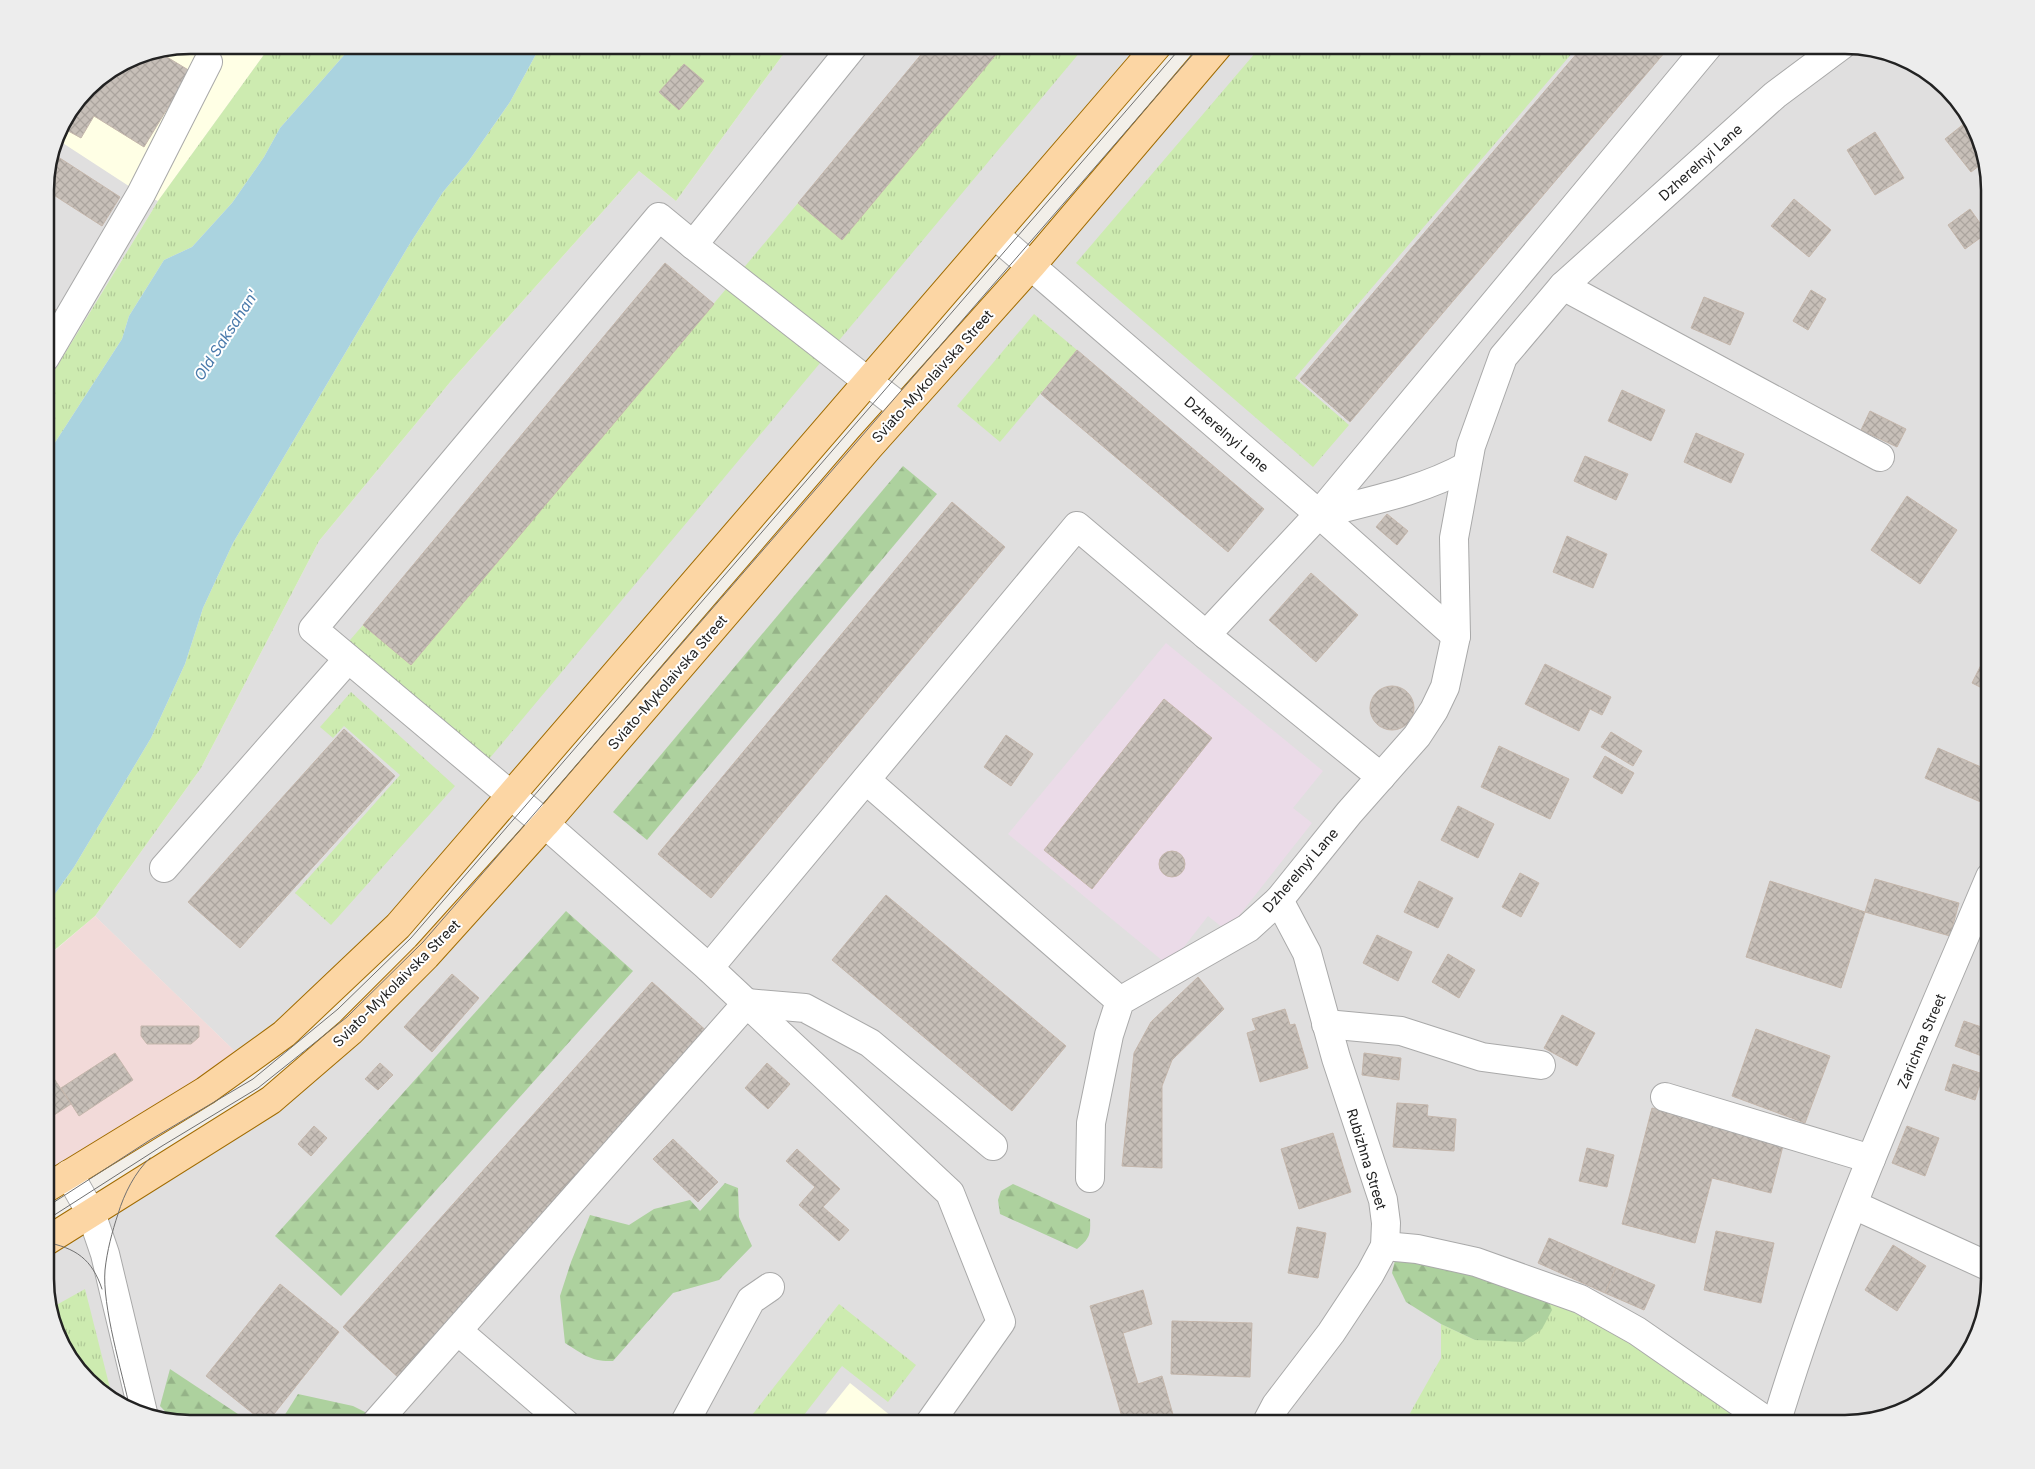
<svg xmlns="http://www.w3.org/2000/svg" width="2035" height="1469" font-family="Inter,sans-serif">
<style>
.residential{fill:#e0dfdf}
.commercial{fill:#f2dad9}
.industrial{fill:#ebdbe8}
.education{fill:#ffffe5}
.grass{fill:url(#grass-tufts)}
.forest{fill:url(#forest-firs)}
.water{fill:#aad3df}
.building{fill:url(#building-cross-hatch);stroke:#c4b6ab}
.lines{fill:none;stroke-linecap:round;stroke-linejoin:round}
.minor-casing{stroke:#a9a9a9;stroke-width:30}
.major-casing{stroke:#a06b00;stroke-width:30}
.minor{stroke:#fff;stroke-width:28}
.major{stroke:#fcd6a4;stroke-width:28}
.tram{stroke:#707070;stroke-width:1}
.labels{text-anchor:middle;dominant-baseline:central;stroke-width:4;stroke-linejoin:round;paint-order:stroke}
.street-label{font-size:14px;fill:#222;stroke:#fff}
.water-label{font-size:15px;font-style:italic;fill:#4a7aab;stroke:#fff}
.rim{fill:none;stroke:#222;stroke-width:2.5}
</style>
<defs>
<pattern id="grass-tufts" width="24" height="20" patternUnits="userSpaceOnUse" patternTransform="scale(1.25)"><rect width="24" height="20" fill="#cdebb0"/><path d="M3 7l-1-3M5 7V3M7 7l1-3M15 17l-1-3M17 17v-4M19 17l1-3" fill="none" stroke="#b0c997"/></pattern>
<pattern id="forest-firs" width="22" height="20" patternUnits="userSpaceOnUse" patternTransform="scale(1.25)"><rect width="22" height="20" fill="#add19e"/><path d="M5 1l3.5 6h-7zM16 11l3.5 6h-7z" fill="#95b388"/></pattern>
<pattern id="building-cross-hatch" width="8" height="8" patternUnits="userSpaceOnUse" patternTransform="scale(1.25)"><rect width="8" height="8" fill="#c7bfb8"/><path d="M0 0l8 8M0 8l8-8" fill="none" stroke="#aba49e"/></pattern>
</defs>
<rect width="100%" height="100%" fill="#f2efe9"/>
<g class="residential">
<polygon points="190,45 271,45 158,201 45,386 45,181 56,134 88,87 135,56"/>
<polygon points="790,45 1158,45 398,926 246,1062 95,916 201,768 319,541 451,381 639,171 676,201"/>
<polygon points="1219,45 1845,45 1891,53 1933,75 1975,126 1990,190 1990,1279 1982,1325 1960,1367 1909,1409 1845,1424 190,1424 144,1416 102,1394 64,1351 45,1288 45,1242 350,1032"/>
</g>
<polygon class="commercial" points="95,916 246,1062 45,1189 45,959"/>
<polygon class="industrial" points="1166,643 1323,771 1293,808 1312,823 1227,931 1208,916 1169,966 1008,834"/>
<g class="education">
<polygon points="190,45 271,45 158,201 141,194 55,138 88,87 135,56"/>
<polygon points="850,1383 901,1424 817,1424"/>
</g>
<g class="grass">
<polygon points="271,45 353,45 280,128 264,157 232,203 192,247 164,260 129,316 122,339 45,458 45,386 158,201"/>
<polygon points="541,45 790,45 676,201 639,171 451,381 319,541 201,768 95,916 45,958 45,908 74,867 151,738 185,664 203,608 233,543 409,245 443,192 468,162 510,102"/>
<polygon points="1004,45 1086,45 484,765 344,647 363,625 411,665 798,203 842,240"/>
<polygon points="1262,45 1579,45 1295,378 1349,425 1313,467 1076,263"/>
<polygon points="1034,314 1077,350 1000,442 957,406"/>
<polygon points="351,692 455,786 331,925 295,893 400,775 344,726 333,738 320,727"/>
<polygon points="1544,1288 1753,1411 1731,1424 1373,1424 1376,1422 1404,1424 1441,1358 1441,1324 1475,1340"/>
<polygon points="85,1289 113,1400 102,1394 64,1351 51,1308"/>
<polygon points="839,1304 916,1365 888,1402 842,1366 797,1424 745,1424"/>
</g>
<g class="forest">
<polygon points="903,466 937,494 647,840 613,812"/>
<polygon points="566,911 633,971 341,1296 275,1236"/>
<path d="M725,1183L738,1188L739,1217L752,1246L719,1280L673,1293L613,1361C591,1362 583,1354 565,1343L560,1296L571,1262L590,1215L629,1225L654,1209L690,1200L700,1211Z"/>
<path d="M1013,1184L1090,1219C1091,1235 1089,1239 1077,1249L1000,1214L998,1200L1001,1191Z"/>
<polygon points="1396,1256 1544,1288 1552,1310 1542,1329 1523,1342 1475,1340 1441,1324 1406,1302 1392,1273"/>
<polygon points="170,1369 253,1424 190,1424 174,1421 160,1406"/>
<polygon points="298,1394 353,1406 387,1423 279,1424"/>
</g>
<polygon class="water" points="353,45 541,45 510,102 468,162 443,192 409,245 233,543 203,608 185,664 151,738 74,867 45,908 45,458 122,339 129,316 164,260 192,247 232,203 264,157 280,128"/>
<g class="building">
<polygon points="929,45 1004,45 842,240 798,203"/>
<polygon points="1584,45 1671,45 1350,422 1300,379"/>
<polygon points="157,51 190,71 144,147 94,116 81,138 61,127 88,87 135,56"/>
<polygon points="684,64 704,81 679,110 659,92"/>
<polygon points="1970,119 1975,126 1984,162 1971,172 1945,139"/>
<polygon points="1875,132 1904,178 1875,195 1847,150"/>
<polygon points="52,153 120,197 102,226 49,192 45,197 45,181"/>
<polygon points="1794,199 1831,230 1809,257 1771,226"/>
<polygon points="1970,209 1987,233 1965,249 1948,225"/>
<polygon points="665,263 714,304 411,665 363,625"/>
<polygon points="1811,290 1826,299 1808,330 1793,321"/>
<polygon points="1704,297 1744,313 1730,345 1691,328"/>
<polygon points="45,303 58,311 45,330"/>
<polygon points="1077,350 1264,509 1228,552 1041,394"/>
<polygon points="1622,390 1665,410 1651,441 1608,421"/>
<polygon points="1870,411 1906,429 1897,447 1861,430"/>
<polygon points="1696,433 1744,454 1731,483 1684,462"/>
<polygon points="1585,456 1628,474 1616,500 1574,481"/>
<polygon points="1907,496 1957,530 1920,584 1871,550"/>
<polygon points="952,502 1005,547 711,898 658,854"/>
<polygon points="1387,514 1408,531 1397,545 1376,527"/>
<polygon points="1567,536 1607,554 1593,588 1553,572"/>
<polygon points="1311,573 1358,615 1316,662 1269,620"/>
<polygon points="1983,661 1990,664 1990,692 1972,683"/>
<polygon points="1545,664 1611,697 1602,715 1590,709 1579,731 1525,704"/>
<circle cx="1392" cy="708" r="22"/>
<polygon points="1164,699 1212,738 1092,889 1044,850"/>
<polygon points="344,729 395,776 240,948 188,902"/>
<polygon points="1611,732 1642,751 1633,766 1601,747"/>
<polygon points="1006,735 1033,754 1011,786 984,767"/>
<polygon points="1499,746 1569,779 1550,819 1481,787"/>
<polygon points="1938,748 1990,771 1990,806 1925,778"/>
<polygon points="1605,756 1634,773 1622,794 1593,777"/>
<polygon points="1458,806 1494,824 1478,858 1441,840"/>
<circle cx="1172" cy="864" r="13"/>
<polygon points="1520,873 1539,883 1521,917 1502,907"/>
<polygon points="1875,879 1959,903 1950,936 1865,912"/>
<polygon points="1419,881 1453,898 1438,928 1404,912"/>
<polygon points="1770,881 1865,912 1841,988 1746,957"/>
<polygon points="886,895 1066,1046 1012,1111 832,960"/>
<polygon points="1377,935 1412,952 1398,981 1363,963"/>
<polygon points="1448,954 1475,970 1459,998 1432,982"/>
<polygon points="452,974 479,998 432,1052 404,1027"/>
<polygon points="1198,977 1224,1009 1172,1060 1162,1086 1162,1168 1122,1166 1134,1053 1151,1022"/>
<polygon points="652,982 710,1034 401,1380 343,1327"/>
<polygon points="1285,1009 1290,1025 1295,1024 1308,1068 1260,1082 1247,1033 1256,1030 1252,1019"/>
<polygon points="1562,1015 1595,1033 1577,1066 1544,1048"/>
<polygon points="1964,1021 1990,1030 1990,1059 1955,1046"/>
<polygon points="141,1026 199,1026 199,1037 191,1044 147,1044 141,1036"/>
<polygon points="1756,1029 1830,1056 1805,1123 1732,1096"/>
<polygon points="115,1053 133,1080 79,1116 61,1088"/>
<polygon points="1364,1053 1401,1058 1399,1080 1362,1075"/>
<polygon points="380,1063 393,1075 378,1090 365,1079"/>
<polygon points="767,1063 790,1084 768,1109 745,1088"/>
<polygon points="1953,1064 1983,1074 1975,1100 1945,1090"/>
<polygon points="45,1065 71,1104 45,1121"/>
<polygon points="1397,1103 1428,1105 1427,1116 1456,1119 1454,1151 1393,1147"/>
<polygon points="1652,1108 1784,1142 1771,1193 1712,1178 1695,1243 1622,1224"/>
<polygon points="314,1126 327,1138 311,1156 298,1144"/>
<polygon points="1907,1126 1939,1138 1925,1176 1892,1163"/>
<polygon points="1333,1133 1351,1192 1299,1209 1281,1149"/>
<polygon points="673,1139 718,1182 698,1202 653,1159"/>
<polygon points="1587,1148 1614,1155 1607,1187 1579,1181"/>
<polygon points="797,1149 840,1189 823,1207 849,1230 839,1241 799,1205 815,1187 786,1161"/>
<polygon points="1990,1197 1990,1209 1986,1208"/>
<polygon points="1297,1227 1326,1233 1318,1278 1288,1273"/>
<polygon points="1716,1231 1774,1243 1761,1303 1704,1290"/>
<polygon points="1549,1238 1616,1268 1605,1293 1538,1263"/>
<polygon points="1893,1245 1926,1266 1897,1311 1865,1290"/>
<polygon points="1616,1268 1655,1285 1644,1310 1605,1293"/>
<polygon points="280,1284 339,1332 266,1424 206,1376"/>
<polygon points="1143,1290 1152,1324 1123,1333 1138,1384 1162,1376 1174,1418 1155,1424 1124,1424 1090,1306"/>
<polygon points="1172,1321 1252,1323 1250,1377 1171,1374"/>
</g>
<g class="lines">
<defs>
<g id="minor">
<polyline points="854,45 693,245 659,217 313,629 545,824 709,968 950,1193 1001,1322 929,1424"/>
<polyline points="995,235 1319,514 1456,636"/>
<polyline points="693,245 903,409"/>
<polyline points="1563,286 1880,457"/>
<polyline points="45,358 141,194 208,62"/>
<path d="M1319,514C1370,501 1422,491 1467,466"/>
<polyline points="1206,635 1381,777"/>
<polyline points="866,780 1120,1001"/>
<polyline points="164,868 348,659"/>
<polyline points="709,968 1077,526 1206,635 1319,514 1709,45"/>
<polyline points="747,1003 805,1008 870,1043 993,1146"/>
<polyline points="1326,1024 1401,1031 1482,1057 1541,1065"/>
<polyline points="1665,1097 1871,1159"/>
<polyline points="69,1174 91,1213 105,1254 144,1417"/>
<polyline points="1090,1178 1091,1123 1109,1035 1120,1001 1248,928 1279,900 1349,813 1417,736 1434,710 1445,687 1456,636 1454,538 1471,446 1503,357 1563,286 1775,95 1842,45"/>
<polyline points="1854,1205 1990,1267"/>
<polyline points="1385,1246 1417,1249 1476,1262 1580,1299 1637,1331 1771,1424"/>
<polyline points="458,1331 566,1424"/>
<polyline points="375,1424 747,1003"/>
<polyline points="684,1424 751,1300 770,1287"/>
<polyline points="1266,1424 1276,1405 1331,1333 1370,1274 1385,1246 1386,1223 1383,1200 1336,1058 1307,953 1279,900"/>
<path d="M1776,1424C1832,1237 1914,1057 1990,877"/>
</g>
<g id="major">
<polyline points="45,1189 205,1091 284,1034 398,926 1158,45"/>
<polyline points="45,1242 271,1100 350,1032 426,956 545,824 869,447 1032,265 1219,45"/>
</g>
</defs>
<use href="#minor" class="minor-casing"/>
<use href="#major" class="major-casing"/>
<use href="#minor" class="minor"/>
<use href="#major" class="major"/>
<g class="tram">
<polyline points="45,1208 150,1140 253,1079 338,1009 411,938 1183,45"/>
<polyline points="45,1221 162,1146 258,1088 347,1017 423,942 1201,45"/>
<path d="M45,1242C76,1248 92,1259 102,1289"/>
<path d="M130,1409C122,1372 102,1306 105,1270C107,1251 112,1232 118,1214C124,1194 135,1172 150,1158"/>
</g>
</g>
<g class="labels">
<g class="street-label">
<text transform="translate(1700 162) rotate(-42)">Dzherelnyi Lane</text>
<text transform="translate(932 376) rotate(-48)">Sviato-Mykolaivska Street</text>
<text transform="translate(1227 434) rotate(41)">Dzherelnyi Lane</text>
<text transform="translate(667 682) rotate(-49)">Sviato-Mykolaivska Street</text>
<text transform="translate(1300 870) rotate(-49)">Dzherelnyi Lane</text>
<text transform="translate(396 983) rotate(-45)">Sviato-Mykolaivska Street</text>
<text transform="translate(1921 1041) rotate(-67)">Zarichna Street</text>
<text transform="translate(1367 1159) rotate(73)">Rubizhna Street</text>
</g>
<g class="water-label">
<text transform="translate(226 335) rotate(-57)">Old Saksahan'</text>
</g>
</g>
<path d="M0 0H2035V1469H0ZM190 54H1845A136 136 0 0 1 1981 190V1279A136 136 0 0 1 1845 1415H190A136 136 0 0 1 54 1279V190A136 136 0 0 1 190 54Z" fill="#ededed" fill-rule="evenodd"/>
<path class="rim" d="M190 54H1845A136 136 0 0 1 1981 190V1279A136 136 0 0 1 1845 1415H190A136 136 0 0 1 54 1279V190A136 136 0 0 1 190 54Z"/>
</svg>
